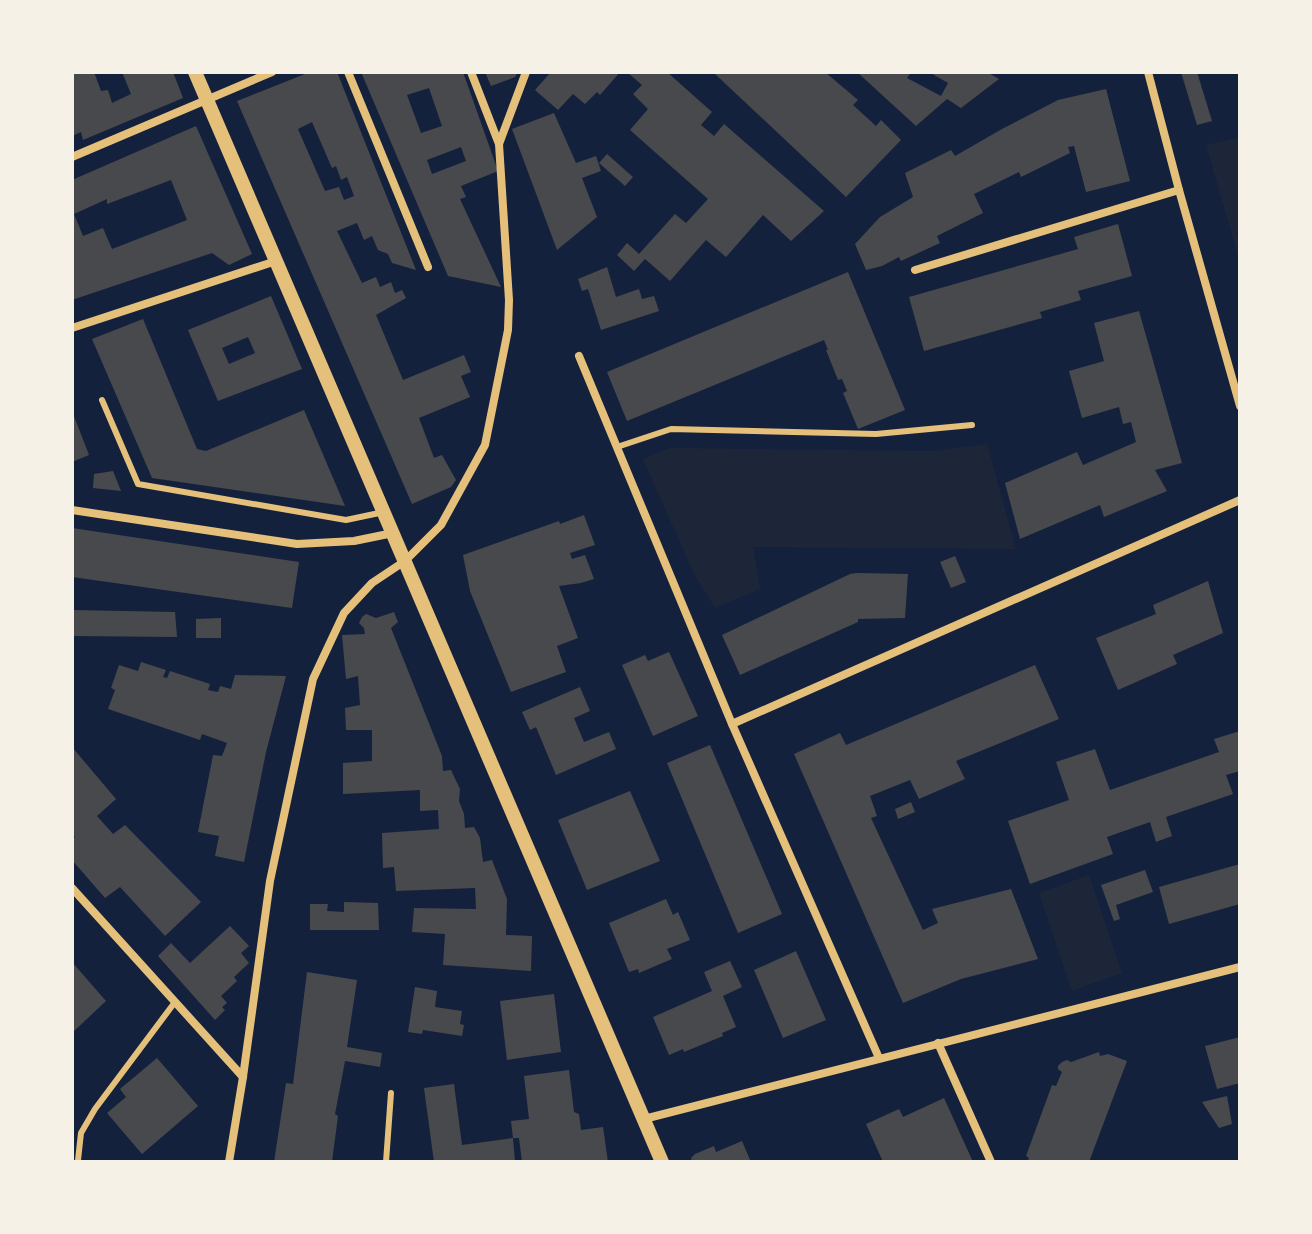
<svg xmlns="http://www.w3.org/2000/svg" width="1312" height="1234" font-family="Barlow,sans-serif">
<style>
.green{fill:#1d2539}
.building{fill:#48494c;fill-rule:evenodd}
.lines{fill:none;stroke-linecap:round;stroke-linejoin:round}
.service{stroke:#e5c07b;stroke-width:6}
.minor{stroke:#e5c07b;stroke-width:8}
.tertiary{stroke:#e5c07b;stroke-width:14}
</style>
<rect width="100%" height="100%" fill="#14213d"/>
<g class="green">
<polygon points="1240,137 1240,262 1206,145"/>
<polygon points="987,444 1016,549 753,547 760,589 715,608 694,574 643,459 670,448 933,451"/>
<polygon points="1089,875 1122,973 1072,991 1039,893"/>
</g>
<g class="building">
<polygon points="72,72 94,72 101,91 108,90 112,103 131,94 122,72 173,72 183,98 83,140 81,132 72,136"/>
<path d="M310,72H337L416,270L392,263L388,254L378,250L372,236L364,240L357,223L337,231L362,283L376,277L380,287L391,282L395,293L402,290L406,298L376,315L403,380L464,355L471,372L461,376L470,397L419,418L434,458L442,455L456,480L451,487L412,504L237,101ZM312,122L332,168L336,166L341,180L347,177L354,196L344,200L339,187L325,191L298,129Z"/>
<path d="M361,72H463L498,171L461,186L466,197L460,199L501,287L448,276ZM429,88L442,126L421,133L407,95ZM461,147L466,161L432,174L427,160Z"/>
<polygon points="485,72 518,72 515,77 491,86"/>
<polygon points="551,72 620,72 600,95 597,92 585,104 573,94 558,110 535,90"/>
<polygon points="627,72 667,72 712,112 701,125 714,136 724,124 824,211 791,241 763,215 726,257 706,240 670,281 645,259 634,271 617,255 627,243 639,254 675,214 686,223 708,199 630,130 648,109 633,94 642,85"/>
<polygon points="713,72 825,72 858,100 853,105 876,126 881,120 901,140 846,197"/>
<polygon points="857,72 911,72 907,78 941,96 948,83 929,72 987,72 999,79 961,108 947,99 916,126"/>
<polygon points="1181,72 1197,72 1212,121 1197,125"/>
<polygon points="1106,89 1130,181 1086,192 1074,146 1068,147 1070,153 1021,177 1019,172 974,194 983,213 937,236 940,243 901,261 899,257 882,266 866,270 855,244 880,217 913,197 905,173 951,150 955,156 1002,129 1058,100"/>
<polygon points="554,113 576,163 596,156 601,171 582,178 597,217 557,250 512,129"/>
<path d="M196,126L252,254L229,265L212,253L72,300V180ZM171,180L187,220L112,249L103,228L83,236L74,214L107,199V204Z"/>
<polygon points="607,154 633,177 625,186 599,163"/>
<polygon points="1118,224 1132,276 1078,291 1081,300 1040,312 1042,318 924,351 909,297 1078,249 1074,237"/>
<polygon points="607,267 616,297 639,289 642,299 654,296 659,311 601,330 588,289 582,291 578,279"/>
<polygon points="848,272 905,410 858,429 843,393 847,391 842,379 838,380 826,350 828,350 824,340 627,421 607,372"/>
<path d="M271,296L302,369L218,401L188,330ZM248,337L255,353L229,364L222,348Z"/>
<polygon points="1139,311 1182,463 1155,470 1167,491 1104,517 1100,505 1020,539 1005,483 1077,452 1083,465 1136,442 1131,422 1123,424 1119,407 1082,418 1069,371 1104,361 1094,323"/>
<polygon points="143,319 197,449 206,451 304,410 345,506 152,478 92,339"/>
<polygon points="72,411 89,455 72,462"/>
<polygon points="113,471 121,491 93,488 94,474"/>
<polygon points="584,515 595,545 570,553 572,559 585,555 594,579 581,583 559,586 578,638 557,646 566,672 511,692 470,591 463,555 559,521 560,524"/>
<polygon points="72,528 299,562 292,608 72,577"/>
<polygon points="955,556 966,582 951,588 940,562"/>
<polygon points="857,573 908,574 905,618 858,619 858,622 740,675 722,635 850,574"/>
<polygon points="1208,581 1223,633 1173,655 1177,664 1118,690 1096,638 1156,614 1153,605"/>
<polygon points="72,610 175,612 177,637 72,636"/>
<polygon points="394,612 398,622 391,628 442,756 443,771 451,770 460,789 459,801 464,814 465,828 474,827 480,838 483,862 492,860 507,899 506,935 532,936 531,971 443,965 445,934 412,932 414,908 476,909 475,888 396,891 394,867 383,868 382,833 439,829 438,810 420,811 420,790 343,794 343,763 372,761 372,730 346,730 345,708 360,705 358,676 346,679 342,635 365,634 364,628 359,623 362,617 366,614 376,618"/>
<polygon points="221,618 221,638 196,638 196,619"/>
<polygon points="669,652 698,716 653,736 622,665 645,655 648,661"/>
<polygon points="141,662 166,670 163,677 167,678 170,671 210,684 208,690 218,692 220,686 231,689 235,675 286,676 266,752 244,862 215,856 219,836 198,832 213,755 222,756 227,743 202,734 200,740 108,709 115,690 111,688 119,665 138,671"/>
<polygon points="1035,665 1059,719 956,761 965,779 919,799 910,780 870,796 877,816 871,818 923,930 938,923 932,909 1011,889 1038,959 961,979 903,1003 794,754 840,733 846,745"/>
<polygon points="580,687 590,711 574,718 584,742 609,732 616,749 556,775 536,727 530,730 522,712"/>
<polygon points="1240,731 1240,771 1226,775 1233,794 1166,817 1172,836 1156,842 1150,822 1107,837 1113,854 1030,884 1008,821 1069,800 1056,762 1095,749 1110,790 1219,752 1214,739"/>
<polygon points="710,745 782,914 738,933 667,763"/>
<polygon points="72,747 116,799 97,816 113,834 125,825 201,902 165,936 120,887 105,898 72,860 72,840 75,837 72,833"/>
<polygon points="630,791 660,861 587,890 558,820"/>
<polygon points="911,802 915,812 898,819 895,809"/>
<polygon points="1240,864 1240,904 1169,924 1159,887"/>
<polygon points="1145,870 1153,892 1116,905 1120,919 1114,921 1101,885"/>
<polygon points="666,899 673,915 678,912 690,940 667,949 672,959 639,973 638,969 629,972 609,923"/>
<polygon points="344,902 378,903 379,930 310,930 310,904 328,904 327,911 344,912"/>
<polygon points="230,926 249,946 241,953 249,963 234,977 237,981 221,996 227,1003 222,1007 225,1010 215,1020 158,956 171,943 190,963"/>
<polygon points="796,951 826,1020 783,1038 754,970"/>
<polygon points="730,961 742,987 723,996 736,1027 722,1033 723,1036 684,1052 683,1049 669,1055 653,1017 712,991 704,972"/>
<polygon points="72,962 106,1001 72,1033"/>
<polygon points="307,972 357,980 347,1047 382,1053 380,1067 345,1061 335,1114 338,1116 332,1162 274,1162 286,1083 293,1084"/>
<polygon points="415,987 437,991 435,1007 462,1011 460,1024 464,1025 462,1036 423,1030 422,1034 408,1032"/>
<polygon points="554,994 561,1052 507,1060 500,1001"/>
<polygon points="1240,1037 1240,1083 1217,1089 1205,1046"/>
<polygon points="1099,1052 1100,1056 1108,1054 1127,1061 1089,1162 1027,1162 1029,1158 1026,1156 1052,1085 1056,1086 1062,1072 1058,1069 1058,1066 1062,1062 1067,1060 1071,1062"/>
<polygon points="157,1058 198,1106 142,1154 107,1113 126,1097 120,1089"/>
<polygon points="569,1070 574,1112 579,1114 581,1130 603,1127 608,1162 522,1162 519,1138 513,1138 511,1121 529,1119 524,1076"/>
<polygon points="454,1084 462,1145 513,1138 515,1162 434,1162 424,1088"/>
<polygon points="1227,1096 1232,1124 1219,1128 1202,1102"/>
<polygon points="944,1098 973,1162 883,1162 866,1124 899,1109 903,1117"/>
<polygon points="742,1141 751,1162 692,1162 691,1158 695,1154 714,1146 716,1152"/>
</g>
<g class="lines">
<g class="service">
<polyline points="102,400 138,484 346,520 384,512"/>
<polyline points="617,447 671,429 876,434 972,425"/>
<polyline points="79,1162 78,1160 81,1133 95,1109 175,1002"/>
<polyline points="386,1162 391,1093"/>
</g>
<g class="minor">
<polyline points="348,72 428,267"/>
<polyline points="471,72 499,144"/>
<polyline points="1148,72 1179,190 1240,406"/>
<polyline points="72,157 272,72"/>
<polyline points="915,270 1179,190"/>
<polyline points="72,328 276,261"/>
<polyline points="579,356 732,724 879,1058"/>
<polyline points="72,510 297,544 354,541 393,533"/>
<polyline points="732,724 1240,500"/>
<polyline points="72,888 243,1077"/>
<polyline points="938,1043 991,1162"/>
<polyline points="644,1119 1240,967"/>
<polyline points="229,1162 243,1077 270,881 313,679 344,613 372,583 405,561 441,525 485,445 508,330 509,300 499,144 526,72"/>
</g>
<polyline class="tertiary" points="195,72 662,1162"/>
</g>
<rect width="1312" height="1234" fill="none" stroke="#f6f1e7" stroke-width="148"/>
</svg>
